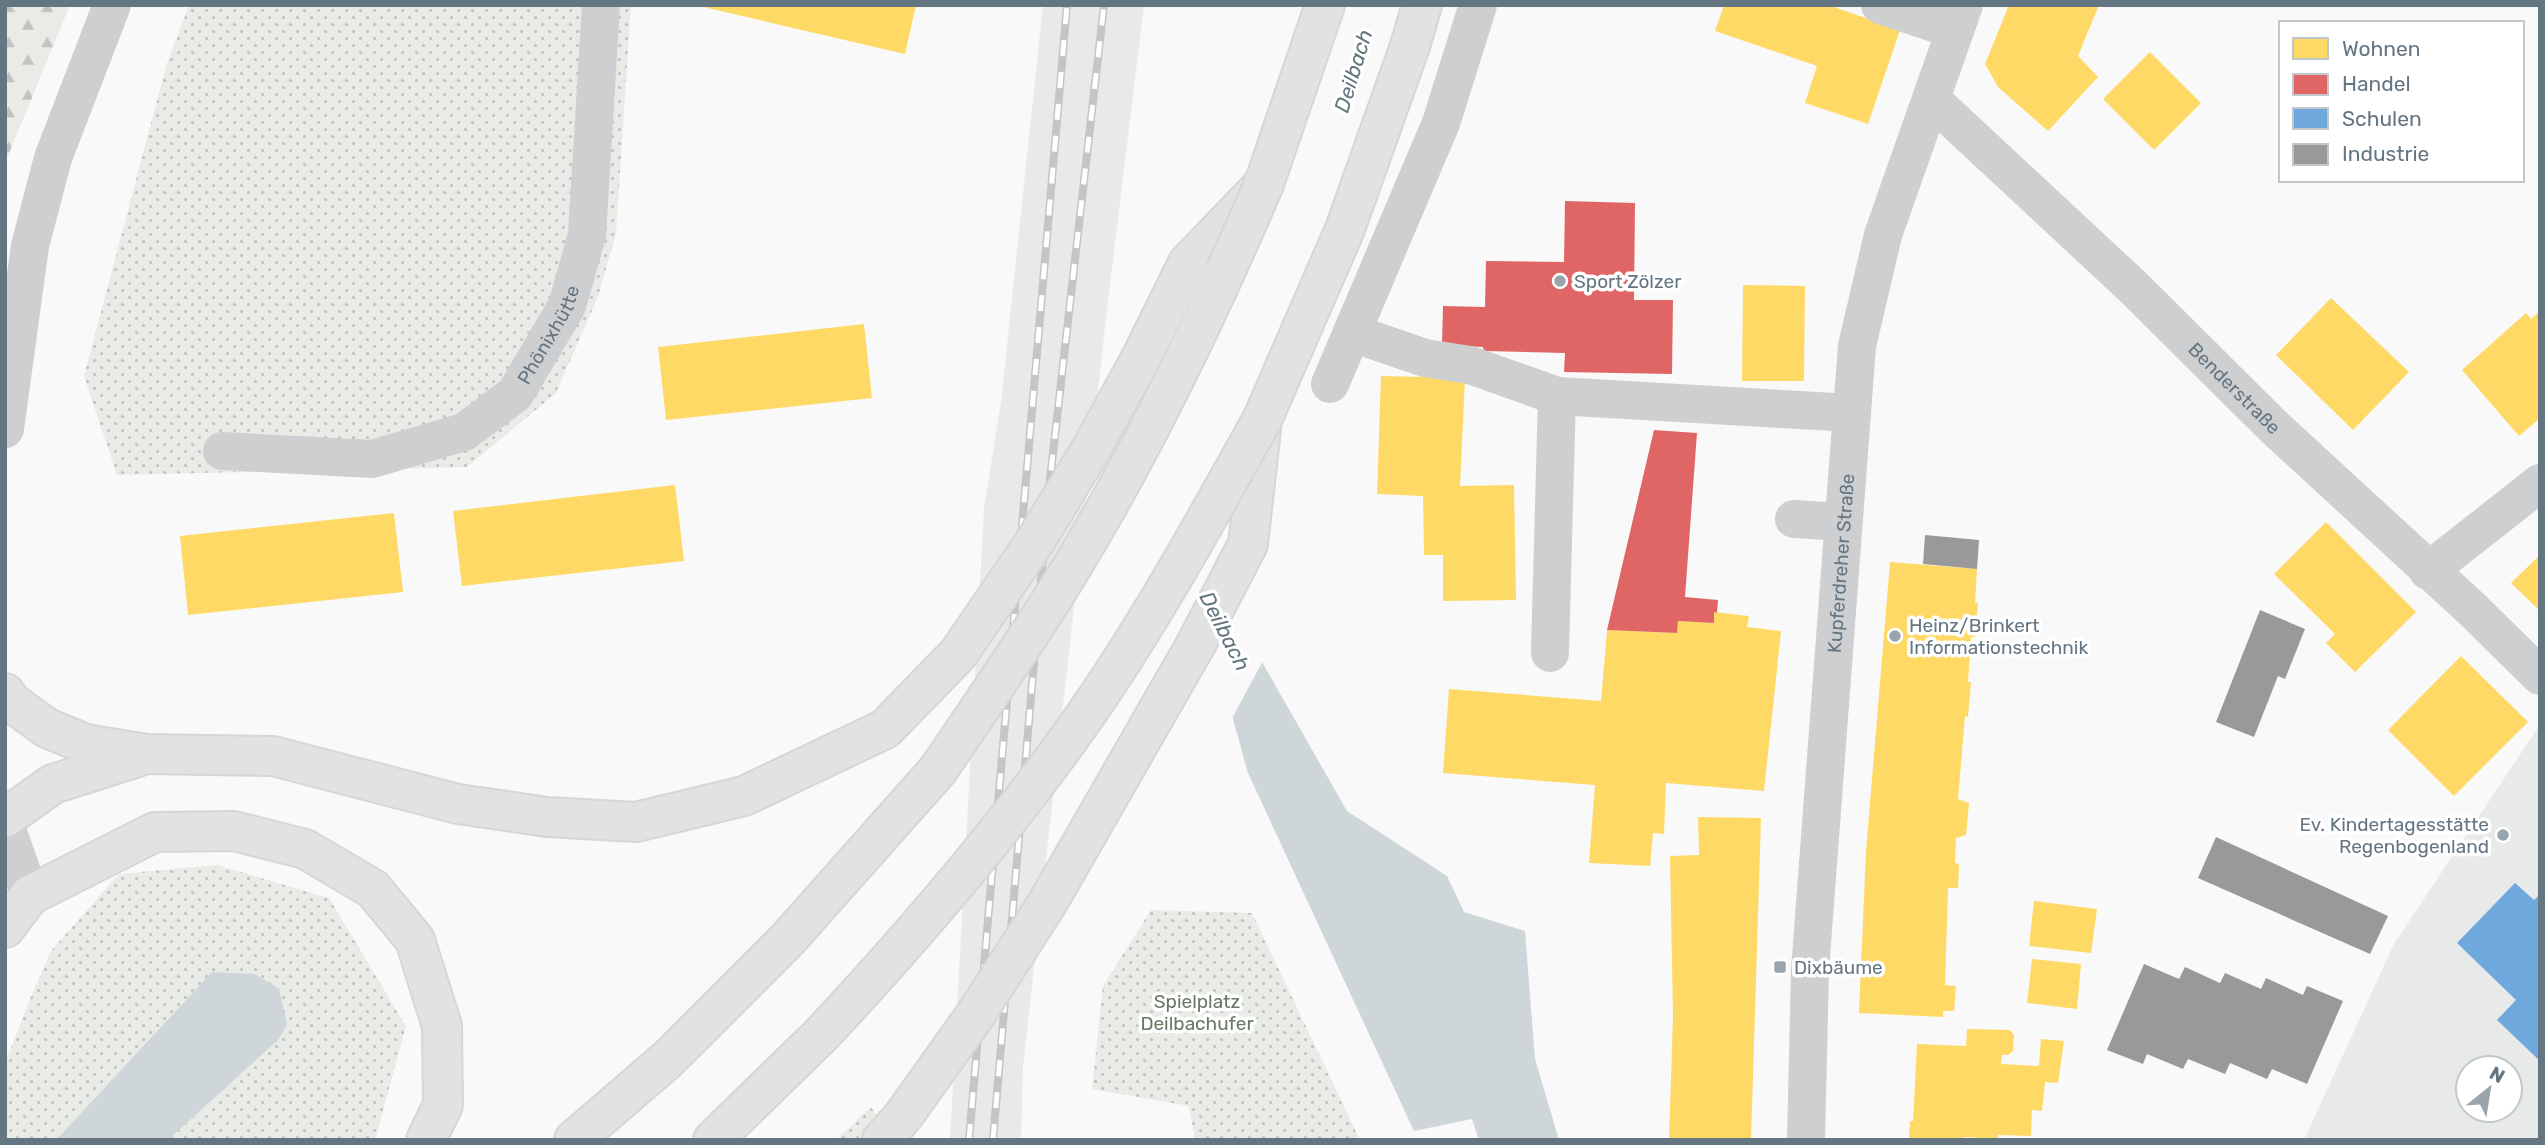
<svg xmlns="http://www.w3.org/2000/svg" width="2545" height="1145" font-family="Rubik,sans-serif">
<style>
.built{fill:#e8e9e9;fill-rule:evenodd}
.grass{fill:url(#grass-dots)}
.forest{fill:url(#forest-firs)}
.water{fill:#ced6d9}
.pier{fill:#f9f9f9}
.homes{fill:#ffd966}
.shops{fill:#e06666}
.schools{fill:#6fa8dc}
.industry{fill:#999}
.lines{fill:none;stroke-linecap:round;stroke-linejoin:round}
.major-casing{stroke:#d5d6d7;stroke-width:42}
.highway-casing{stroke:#d5d6d6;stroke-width:42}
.minor{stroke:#cecfd0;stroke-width:38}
.major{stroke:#e1e2e2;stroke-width:38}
.highway{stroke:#e1e2e2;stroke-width:38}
.rail-casing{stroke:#c3c5c6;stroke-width:8}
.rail{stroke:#fff;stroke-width:5;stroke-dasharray:16;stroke-linecap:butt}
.highway-bridge-casing{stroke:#d5d6d6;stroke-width:42;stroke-linecap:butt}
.highway-bridge{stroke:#e1e2e2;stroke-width:38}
.poi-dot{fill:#99a4ac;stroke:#fff;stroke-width:2.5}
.labels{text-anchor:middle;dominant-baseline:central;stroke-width:7;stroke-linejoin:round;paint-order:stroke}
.poi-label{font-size:19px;fill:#657683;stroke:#fff;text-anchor:start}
.street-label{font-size:19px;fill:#657683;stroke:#fff}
.park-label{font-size:19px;fill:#687a64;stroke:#fff}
.water-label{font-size:21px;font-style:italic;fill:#60757c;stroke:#fff}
</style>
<defs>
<pattern id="grass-dots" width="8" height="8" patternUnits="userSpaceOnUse" patternTransform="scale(1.75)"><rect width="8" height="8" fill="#e8ebe6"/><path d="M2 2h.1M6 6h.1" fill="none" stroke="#c0c3c0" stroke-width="1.8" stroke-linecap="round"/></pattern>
<pattern id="forest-firs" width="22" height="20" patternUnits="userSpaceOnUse" patternTransform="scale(1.75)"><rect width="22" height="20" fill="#e8ebe6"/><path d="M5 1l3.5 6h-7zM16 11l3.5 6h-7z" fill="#c0c3c0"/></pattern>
</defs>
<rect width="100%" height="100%" fill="#f9f9f9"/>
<g class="built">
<polygon points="1043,5 1144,5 1107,309 1023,1067 1021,1140 950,1140 984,508 1001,402"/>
<path d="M2539,726L2540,1140H2304L2394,944ZM2468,1068H2510V1110H2468Z"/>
</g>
<g class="grass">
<polygon points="189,5 631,5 616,233 598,297 556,393 467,467 117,475 84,376 167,63"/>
<polygon points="217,865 329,898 406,1026 375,1140 168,1140 278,1039 287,1024 212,972 56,1140 5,1140 5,1063 30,999 51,951 119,874"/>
<polygon points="1151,910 1252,913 1360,1140 1195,1140 1189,1106 1092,1089 1103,986"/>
<polygon points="871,1107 877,1116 859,1140 836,1140"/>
</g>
<polygon class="forest" points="5,5 70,5 5,163"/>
<g class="water">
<polygon points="1308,248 1246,634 1347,811 1447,876 1464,912 1525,931 1535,1059 1559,1140 1479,1140 1472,1119 1414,1131 1248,773 1178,521"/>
<polygon points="212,972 255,974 279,989 287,1024 279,1039 168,1140 56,1140"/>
</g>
<polygon class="pier" points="1337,5 1392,5 1312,248 1249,634 1264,659 1230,722 1175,521 1257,251"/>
<g class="homes">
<polygon points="695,5 916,5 905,54"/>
<polygon points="1724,5 1828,5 1900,30 1868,124 1805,103 1817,66 1715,31"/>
<polygon points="2009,5 2099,5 2078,56 2098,77 2048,131 1998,87 1985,64"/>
<polygon points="2150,52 2201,103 2154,150 2103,99"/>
<polygon points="1743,285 1805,286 1804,381 1742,381"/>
<polygon points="2331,298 2409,372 2353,430 2276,355"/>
<polygon points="2540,311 2540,418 2519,436 2462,370 2526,313 2531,319"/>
<polygon points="864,324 872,398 666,420 658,347"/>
<polygon points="1381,376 1465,378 1460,486 1514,485 1516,600 1443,601 1443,555 1424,555 1423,496 1377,494"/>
<polygon points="675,485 684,561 462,586 453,511"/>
<polygon points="394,513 403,592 188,615 180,536"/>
<polygon points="2326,522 2416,612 2355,672 2326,643 2335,634 2274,574"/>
<polygon points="2540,555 2540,611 2511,583"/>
<polygon points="1890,562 1977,569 1975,603 1978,603 1975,637 1971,637 1968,682 1971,682 1968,717 1965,716 1958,799 1969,803 1966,835 1956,838 1955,863 1959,864 1958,888 1948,888 1945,985 1956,986 1954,1011 1943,1011 1943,1017 1859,1013 1866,851"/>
<polygon points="1714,612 1749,616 1747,627 1781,631 1764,791 1666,783 1664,834 1653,833 1650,866 1589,863 1595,785 1443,773 1449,689 1601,701 1607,630 1677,633 1678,621 1714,623"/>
<polygon points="2461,656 2528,722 2454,796 2388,730"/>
<polygon points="1698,817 1761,818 1751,1140 1669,1140 1673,1017 1670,856 1699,855"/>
<polygon points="2034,901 2097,909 2091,953 2029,946"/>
<polygon points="2032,959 2081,964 2077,1009 2027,1003"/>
<polygon points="1967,1029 2010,1030 2014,1035 2013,1051 2008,1055 2002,1055 2001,1064 2039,1066 2041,1039 2064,1041 2058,1083 2045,1082 2042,1111 2032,1110 2031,1136 1998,1135 1998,1139 1965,1137 1964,1140 1909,1140 1910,1121 1913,1121 1917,1044 1966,1046"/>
</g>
<g class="shops">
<polygon points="1565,201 1635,203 1634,300 1673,300 1672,374 1564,372 1565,353 1484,351 1483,347 1442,345 1443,306 1485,307 1486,261 1564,262"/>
<polygon points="1654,430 1697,433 1685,597 1718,600 1717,613 1714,612 1714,623 1678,621 1677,633 1607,630"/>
</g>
<polygon class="schools" points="2515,883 2534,900 2540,894 2540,1061 2497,1020 2516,1000 2457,943"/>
<g class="industry">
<polygon points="1925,535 1979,540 1977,569 1923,564"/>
<polygon points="2260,610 2305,629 2285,679 2278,676 2254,737 2216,722"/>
<polygon points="2216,837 2388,916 2370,954 2198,878"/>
<polygon points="2144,964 2179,979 2185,967 2220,983 2225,973 2261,989 2266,978 2303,995 2307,986 2343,1001 2307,1084 2272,1069 2267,1079 2230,1063 2225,1074 2188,1059 2183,1069 2147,1054 2143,1064 2107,1050"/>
</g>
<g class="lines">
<defs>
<polyline id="major" points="5,928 30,895"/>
<g id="highway">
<polyline points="1188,263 1264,184 1325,5"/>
<polyline points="1248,544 1262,420 1345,229 1410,46 1422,5"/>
<polyline points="5,693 11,702 47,728 86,744 146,754 273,756 458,804 547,817 636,822 744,796 885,729"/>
<polyline points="5,818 53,784 138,757"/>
<polyline points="30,895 155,832 234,831 305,849 373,889 415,940 442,1026 443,1105 426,1140"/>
<polyline points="574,1140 668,1059 788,939 938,770"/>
<polyline points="713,1140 822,1034"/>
<polyline points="882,1140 904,1115"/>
</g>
</defs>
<use href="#major" class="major-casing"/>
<use href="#highway" class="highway-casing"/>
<g class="minor">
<polyline points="1880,5 1955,30"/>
<path id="s1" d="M1932,100L2132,286L2274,427L2473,610L2540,676"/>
<polyline points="1352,333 1425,358 1470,365 1557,396 1852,413"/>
<polyline points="1330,384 1441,123 1478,5"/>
<polyline points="5,429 30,246 53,158 112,5"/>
<path id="s2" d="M222,451L372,459L464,432L515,394L567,306L587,235L601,5"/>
<polyline points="1794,519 1842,522"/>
<polyline points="2428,571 2540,483"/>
<polyline points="1550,653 1557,396"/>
<polyline points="5,824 30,895"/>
<path id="s3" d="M1806,1140L1810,970L1857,346L1883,235L1964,5"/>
</g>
<use href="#major" class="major"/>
<use href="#highway" class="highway"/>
<defs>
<g id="rail">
<polyline points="969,1140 1067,5"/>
<polyline points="993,1140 1049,488 1104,5"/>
</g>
</defs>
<use href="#rail" class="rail-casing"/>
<use href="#rail" class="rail"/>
<defs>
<g id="highway-bridge">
<polyline points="885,729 958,654 1034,543 1090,451 1141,358 1188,263"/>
<path d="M938,770C984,702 1031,635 1073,565C1147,443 1208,315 1264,184"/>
<path d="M822,1034C918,931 1011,823 1091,707C1154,615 1208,517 1262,420"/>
<polyline points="904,1115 978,1011 1048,902 1195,646 1248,544"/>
</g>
</defs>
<use href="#highway-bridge" class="highway-bridge-casing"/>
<use href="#highway-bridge" class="highway-bridge"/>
</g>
<g class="poi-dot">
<circle cx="1560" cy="281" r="7"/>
<circle cx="1895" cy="636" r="7"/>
<circle cx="2503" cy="835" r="7"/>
<rect x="1773" y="960" width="14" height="14" rx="3.5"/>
</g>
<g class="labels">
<g class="poi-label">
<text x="1574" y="281">Sport Zölzer</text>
<text x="1909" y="625">Heinz/Brinkert<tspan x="1909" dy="22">Informationstechnik</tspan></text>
<text x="2489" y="824" text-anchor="end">Ev. Kindertagesstätte<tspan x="2489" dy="22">Regenbogenland</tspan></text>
<text x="1794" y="967">Dixbäume</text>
</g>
<g class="street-label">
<text stroke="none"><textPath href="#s2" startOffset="378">Phönixhütte</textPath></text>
<text stroke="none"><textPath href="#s1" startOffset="418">Benderstraße</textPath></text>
<text stroke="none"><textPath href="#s3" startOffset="578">Kupferdreher Straße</textPath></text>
</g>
<g class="park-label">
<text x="1197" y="1001">Spielplatz<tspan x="1197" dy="22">Deilbachufer</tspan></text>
</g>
<g class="water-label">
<text transform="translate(1353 71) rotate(-73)">Deilbach</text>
<text transform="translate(1225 631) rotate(63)">Deilbach</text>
</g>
</g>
<rect width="2545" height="1145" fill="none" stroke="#657683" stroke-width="14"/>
<rect x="2279" y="21" width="245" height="161" fill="#ffffff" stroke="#c1c8cd" stroke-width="2"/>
<rect x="2293" y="38" width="35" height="21" fill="#ffd966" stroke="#c1c8cd" stroke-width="2"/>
<text x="2342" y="56" font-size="21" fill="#657683">Wohnen</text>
<rect x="2293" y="74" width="35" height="21" fill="#e06666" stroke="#c1c8cd" stroke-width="2"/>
<text x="2342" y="91" font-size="21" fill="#657683">Handel</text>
<rect x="2293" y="108" width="35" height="21" fill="#6fa8dc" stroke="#c1c8cd" stroke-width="2"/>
<text x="2342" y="126" font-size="21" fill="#657683">Schulen</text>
<rect x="2293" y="144" width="35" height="21" fill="#999999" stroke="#c1c8cd" stroke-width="2"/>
<text x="2342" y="161" font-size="21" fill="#657683">Industrie</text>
<g transform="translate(2489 1089) rotate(30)"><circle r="33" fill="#ffffff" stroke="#c1c8cd" stroke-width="2"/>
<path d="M0-5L12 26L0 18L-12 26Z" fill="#99a4ac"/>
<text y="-10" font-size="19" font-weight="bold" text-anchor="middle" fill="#657683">N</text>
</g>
</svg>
